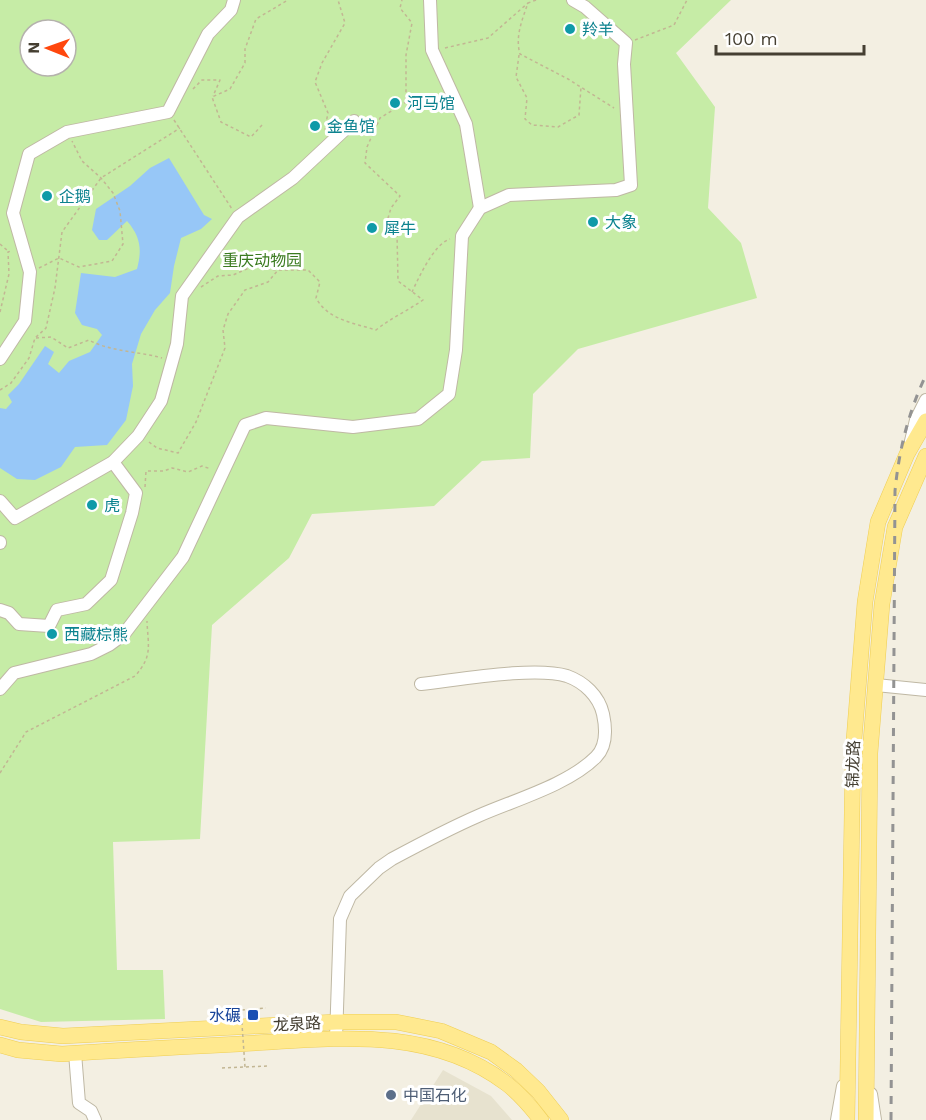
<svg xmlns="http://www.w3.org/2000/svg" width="926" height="1120" font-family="'Work Sans','Noto Sans SC',sans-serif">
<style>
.residential{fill:#e7e2cf}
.green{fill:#c6eca6;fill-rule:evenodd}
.water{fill:#97c7f7}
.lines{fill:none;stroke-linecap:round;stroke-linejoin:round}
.minor-casing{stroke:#bfb8a4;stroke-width:14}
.major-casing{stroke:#efce54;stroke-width:16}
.path{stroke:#c2b693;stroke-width:1.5;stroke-dasharray:3 3;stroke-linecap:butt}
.minor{stroke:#fff;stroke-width:12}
.major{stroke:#ffe98f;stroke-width:15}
.rail{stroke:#939393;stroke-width:3;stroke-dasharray:8 8;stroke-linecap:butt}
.path-bridge{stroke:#c2b693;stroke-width:1.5;stroke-dasharray:3 3;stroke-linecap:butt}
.culture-dot{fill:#0f9aa8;stroke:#fff;stroke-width:2}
.transit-dot{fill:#1a4fb4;stroke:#fff;stroke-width:2}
.service-dot{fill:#5c6f8a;stroke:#fff;stroke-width:2}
.labels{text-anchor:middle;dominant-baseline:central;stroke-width:6;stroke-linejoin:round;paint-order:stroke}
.culture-label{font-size:16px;fill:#0d838f;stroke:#fff;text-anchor:start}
.park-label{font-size:16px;fill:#3b7b20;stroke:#fff}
.street-label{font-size:16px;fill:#453f32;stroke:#fff}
.transit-label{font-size:16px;fill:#164399;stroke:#fff;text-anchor:end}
.service-label{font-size:16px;fill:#4e5e75;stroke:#fff;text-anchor:start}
</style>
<rect width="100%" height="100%" fill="#f3efe2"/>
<polygon class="residential" points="443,1070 491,1096 512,1120 411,1120"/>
<path class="green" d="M0,0H731L676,53L715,107L708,208L741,243L757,298L578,349L533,394L530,458L482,461L434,506L312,514L289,558L212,625L200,839L113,842L117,970H163L165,1019L41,1022L0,1009ZM30,30H66V66H30Z"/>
<path class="water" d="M169,158L204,215L212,219L201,229L181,238L174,266L170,293L155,310L141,334L132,364L133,386L126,420L107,445L75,447L61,467L35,480L17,479L0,468V408L6,409L12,402L8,395L19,384L45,346L54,352L48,364L59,373L69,361L90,352L102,335L97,329L82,325L75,313L81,273L115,277L137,269C142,250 141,237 127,221L107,240H99L92,230L96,209L130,186L150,168Z"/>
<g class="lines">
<defs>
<g id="minor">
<polyline points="430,0 432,50 466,124 480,208"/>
<polyline points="0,359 25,321 30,272 13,213 29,154 67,132 168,112 208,34 231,10 234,0"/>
<polyline points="911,441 916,420 926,400"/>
<polyline points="0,501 15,518 113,462 138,436 161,401 177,344 182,296 238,217 293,178 354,121"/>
<polyline points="0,542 0,543"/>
<polyline points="0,610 9,613 19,624 49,626 57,610 86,604 111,580 132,513 136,493 113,462"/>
<polyline points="876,685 926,690"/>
<polyline points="0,689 14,673 91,654 109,645 124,634 183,557 245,425 266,418 353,427 418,419 449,394 456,350 462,236 480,208 509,195 616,190 631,185 624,64 626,43 585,7 573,0"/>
<path d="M336,1039L340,919L350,896L379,868L392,859C420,844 448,829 478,816C514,800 568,785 596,757C607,746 606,728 603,714C599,696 584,682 567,676C534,666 458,680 421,684"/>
<polyline points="75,1053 79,1103 91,1111 95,1120"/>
<polyline points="871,1094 875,1120"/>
<polyline points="837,1120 843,1086"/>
</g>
<g id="major">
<polyline points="0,1027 21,1032 63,1036 336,1022 396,1022 441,1031 491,1052 516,1070 538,1091 561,1120"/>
<path d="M0,1045L18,1050L62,1054C121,1050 180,1047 239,1044C331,1039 428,1024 507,1084C520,1094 531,1107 541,1120"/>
<polyline points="847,1120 853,752 865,602 878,522 907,454 926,421"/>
<polyline points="866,1120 870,753 882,604 895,527 926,456"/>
</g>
</defs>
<use href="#minor" class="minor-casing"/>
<use href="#major" class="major-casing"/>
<g class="path">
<path d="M536,0L528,3C522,20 515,37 520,54L568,79L614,108"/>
<polyline points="635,40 674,25 687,0"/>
<polyline points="445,48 488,38 528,3"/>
<polyline points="519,55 516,77 527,98 525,119 532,125 558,127 579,115 581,87"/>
<polyline points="193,89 202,80 220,80 213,96"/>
<polyline points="174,120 232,209"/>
<polyline points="262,125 251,137 221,122 212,97 230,89 245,63 245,49 256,19 288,0"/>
<polyline points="326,131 325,128 328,113 315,82 322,63 345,23 338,0"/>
<polyline points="0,244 8,251"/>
<polyline points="39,268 59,258 79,267 112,261 123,244 120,211 113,193 101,178 82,161 72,141"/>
<polyline points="201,287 218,276 233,275 249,268 252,254 260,268 277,270"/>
<path d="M412,292C419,277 434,244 450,239"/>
<polyline points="0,312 9,274 8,252 11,251"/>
<path d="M36,338L51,337L68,348L89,340C111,352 138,351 162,358"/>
<polyline points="0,390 11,383 29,358 35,338 46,328 55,288 62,232 101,178 180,128"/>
<path d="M149,442L157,448L178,453L196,422L225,348L223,330L228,314L245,290L268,282L278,270H308L320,282L316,298C328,320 354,323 376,330C391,318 407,311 423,300L398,281L397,234L386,225L391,208L400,196L365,163L367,147L380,118L406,102V55L412,23L400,8L402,0"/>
<polyline points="145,487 146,471 164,471 172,468 188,472 202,466 211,469"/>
<path d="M0,773L26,732L135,676C153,656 148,646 147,621"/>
<polyline points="218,1012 266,1008"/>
<polyline points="222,1068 269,1066"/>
</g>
<use href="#minor" class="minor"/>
<use href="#major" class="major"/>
<path class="rail" d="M891,1120L895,491C899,450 908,413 926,375"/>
<polyline class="path-bridge" points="241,1010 245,1067"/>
</g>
<g class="culture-dot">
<circle cx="570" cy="29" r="6"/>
<circle cx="395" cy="103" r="6"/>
<circle cx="315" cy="126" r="6"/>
<circle cx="47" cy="196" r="6"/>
<circle cx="593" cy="222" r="6"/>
<circle cx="372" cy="228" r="6"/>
<circle cx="92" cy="505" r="6"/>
<circle cx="52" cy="634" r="6"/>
</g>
<rect class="transit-dot" x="247" y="1009" width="12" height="12" rx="3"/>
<circle class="service-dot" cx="391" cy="1095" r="6"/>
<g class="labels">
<g class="culture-label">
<text x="582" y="29">羚羊</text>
<text x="407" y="103">河马馆</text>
<text x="327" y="126">金鱼馆</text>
<text x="59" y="196">企鹅</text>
<text x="605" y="222">大象</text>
<text x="384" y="228">犀牛</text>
<text x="104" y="505">虎</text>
<text x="64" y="634">西藏棕熊</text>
</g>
<g class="park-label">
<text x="262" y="260">重庆动物园</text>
</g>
<g class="street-label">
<text transform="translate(853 764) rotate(-88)">锦龙路</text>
<text transform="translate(297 1024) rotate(-3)">龙泉路</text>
</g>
<g class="transit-label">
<text x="241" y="1015">水碾</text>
</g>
<g class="service-label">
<text x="403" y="1095">中国石化</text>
</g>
</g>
<g transform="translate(48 48) rotate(271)"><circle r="28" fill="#ffffff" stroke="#b5b2ad" stroke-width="1.5"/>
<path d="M0-4.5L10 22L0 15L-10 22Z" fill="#ff470d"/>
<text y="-9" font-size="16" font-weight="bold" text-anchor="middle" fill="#453f32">N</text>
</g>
<path d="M716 45v9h148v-9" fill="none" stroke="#453f32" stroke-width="3"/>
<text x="725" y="45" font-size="18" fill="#453f32" stroke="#ffffff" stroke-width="4.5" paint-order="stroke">100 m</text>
</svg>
